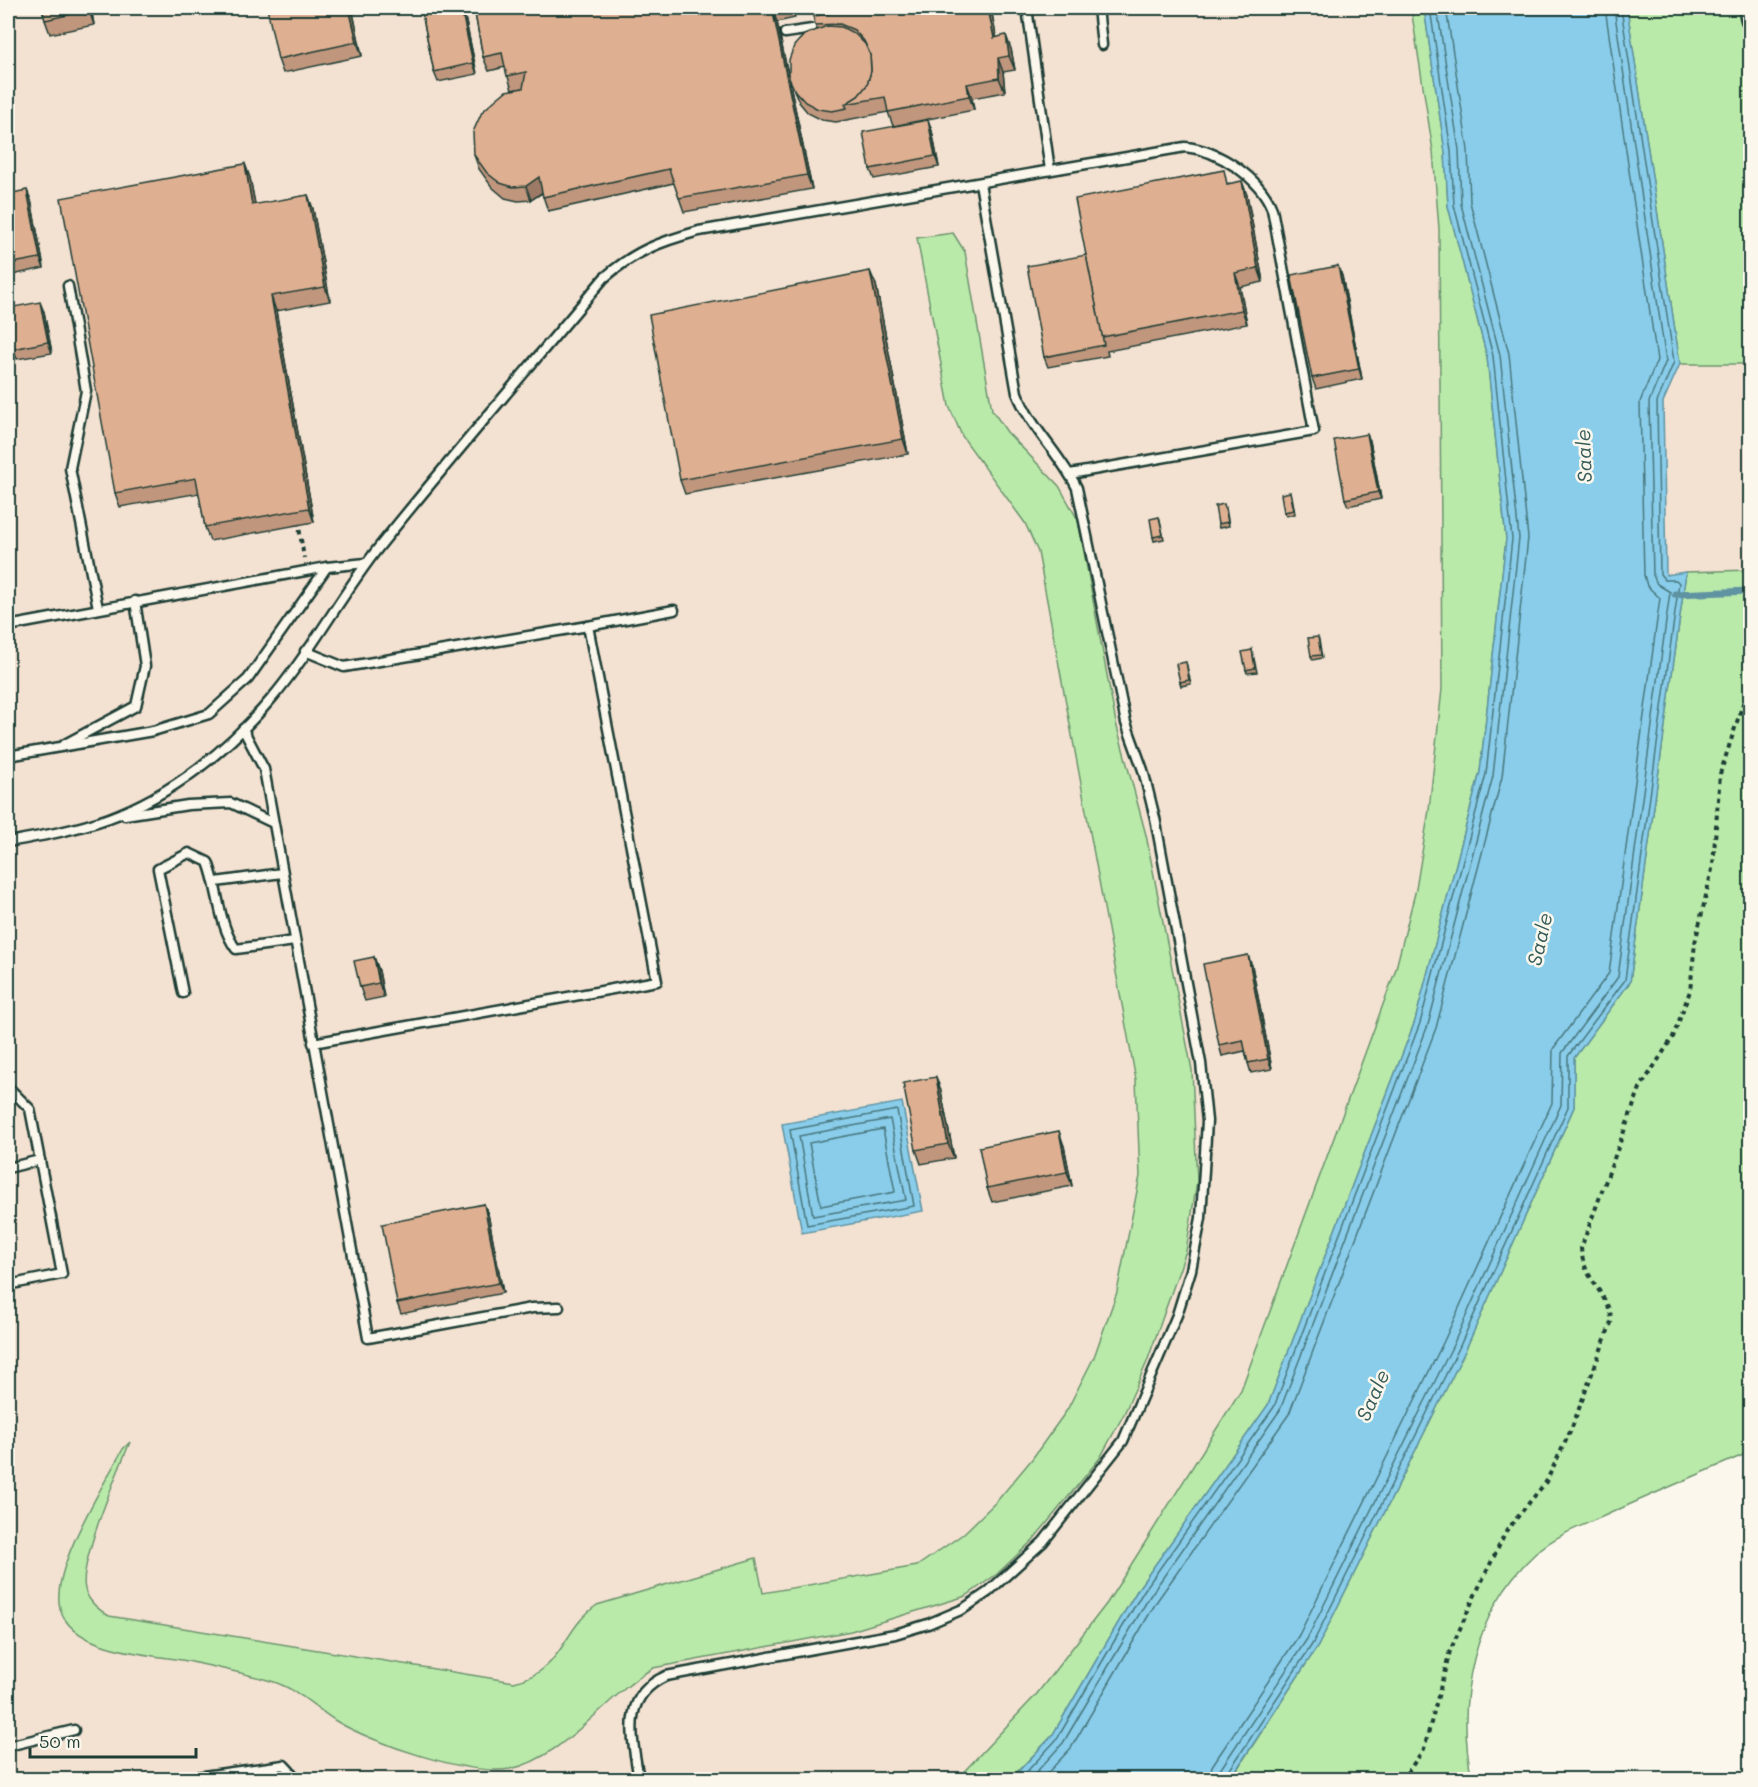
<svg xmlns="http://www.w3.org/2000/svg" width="1758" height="1787" font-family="Mali,sans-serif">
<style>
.built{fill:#f3e1d1}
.green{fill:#b9eaa9;stroke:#6c946e;stroke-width:1.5}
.water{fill:#89cdeb;stroke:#5f93a2;stroke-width:1.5}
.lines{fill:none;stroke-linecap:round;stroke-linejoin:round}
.shore{stroke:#49777d;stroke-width:1.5}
.stream{stroke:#5f93a2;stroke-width:7}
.lane-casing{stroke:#1f3d34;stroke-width:13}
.street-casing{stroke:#1f3d34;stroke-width:21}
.path{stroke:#1f3d34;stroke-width:4;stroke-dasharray:4.5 4.5;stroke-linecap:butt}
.lane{stroke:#fbf7ec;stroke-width:8}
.street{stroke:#fbf7ec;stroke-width:16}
.wall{fill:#c0967d;stroke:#1f3d34;stroke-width:1.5}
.shaded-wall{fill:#9c7a66;stroke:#1f3d34;stroke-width:1.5}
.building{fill:#dfaf91;stroke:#1f3d34;stroke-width:1.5}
.labels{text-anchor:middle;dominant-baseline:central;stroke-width:5;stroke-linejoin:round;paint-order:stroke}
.water-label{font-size:20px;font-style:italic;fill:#345a59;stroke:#fbf7ec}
</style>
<rect width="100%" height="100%" fill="#fbf7ec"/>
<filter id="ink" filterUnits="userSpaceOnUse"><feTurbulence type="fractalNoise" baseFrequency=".0167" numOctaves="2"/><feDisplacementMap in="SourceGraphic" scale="12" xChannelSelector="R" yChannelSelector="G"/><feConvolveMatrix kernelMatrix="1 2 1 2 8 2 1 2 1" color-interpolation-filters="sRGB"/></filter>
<g filter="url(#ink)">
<g class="built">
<polygon points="8,8 1411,8 1433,151 1439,229 1442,689 1429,810 1416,889 1395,972 1241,1390 1107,1603 1036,1695 956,1779 8,1780"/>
<polygon points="1680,364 1750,364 1750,570 1666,575 1663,402"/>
</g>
<g class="green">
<polygon points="1411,8 1424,8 1445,152 1448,206 1487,357 1506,539 1480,772 1415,1021 1268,1405 1138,1589 1052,1736 1010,1779 956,1780 1036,1695 1107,1603 1241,1390 1395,972 1416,889 1429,810 1442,689 1439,229 1433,151"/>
<polygon points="1627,8 1750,8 1750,364 1680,364"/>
<path d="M953,233L965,252L992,410L1007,432L1059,486L1078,520L1116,723L1146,835L1192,1070L1197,1181L1186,1251L1147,1362L1124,1414L1100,1458L1033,1540L997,1574L966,1596L851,1631L653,1668C606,1696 564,1758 510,1769C469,1776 372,1743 336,1721C314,1707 298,1689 271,1681C244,1673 215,1667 187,1661C151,1654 71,1652 60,1608C50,1570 104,1484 123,1449L130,1442C119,1469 78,1564 85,1589C88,1601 99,1610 109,1616L514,1682C564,1671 561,1630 597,1605L756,1558L763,1593L917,1566L963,1534L997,1501L1032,1459L1067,1410L1094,1357L1117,1292L1140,1176L1136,1080L1038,552L1025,523L962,436L949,406L917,238Z"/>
<path d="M1750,570V1452C1702,1473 1652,1494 1604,1516C1581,1526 1554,1536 1536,1553C1474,1610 1455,1699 1472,1779L1230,1780L1318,1646L1465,1351L1574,1107V1058L1630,982L1686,572Z"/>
</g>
<g class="water">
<polygon points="1424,8 1627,8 1680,364 1663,402 1666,575 1686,572 1630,982 1574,1058 1574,1107 1465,1351 1318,1646 1230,1779 1011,1779 1052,1736 1138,1589 1268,1405 1415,1021 1480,772 1506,539 1487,357 1448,206 1445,152"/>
<polygon points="902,1102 923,1211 802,1233 782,1124"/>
</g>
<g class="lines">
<g class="shore">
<polygon points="897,1110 914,1206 807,1225 790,1130"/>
<polygon points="890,1119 906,1200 813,1216 799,1136"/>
<polygon points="883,1129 895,1192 821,1206 809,1143"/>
<polyline points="1019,1780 1057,1739 1143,1592 1274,1407 1420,1023 1486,774 1512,539 1493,356 1454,205 1451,151 1430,8"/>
<polyline points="1029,1780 1063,1743 1150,1596 1280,1410 1428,1025 1493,776 1519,538 1500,355 1461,204 1459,150 1437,8"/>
<polyline points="1041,1780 1071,1748 1157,1601 1289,1414 1436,1028 1502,777 1528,538 1509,354 1470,202 1468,150 1446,8"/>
<polyline points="1209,1780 1212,1766 1299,1635 1444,1341 1552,1103 1553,1049 1609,973 1660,598 1647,586 1644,575 1640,402 1657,360 1605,8"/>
<polyline points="1218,1780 1220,1770 1307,1639 1453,1345 1561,1105 1562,1053 1618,977 1670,592 1657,584 1653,575 1649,402 1666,361 1614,8"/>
<polyline points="1225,1780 1227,1774 1313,1643 1459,1348 1568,1107 1568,1056 1625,980 1679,583 1676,580 1665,580 1660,574 1657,402 1674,362 1621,8"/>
</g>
<polyline class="stream" points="1675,594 1750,591"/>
<defs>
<g id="lane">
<polyline points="1027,8 1050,170"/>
<polyline points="1098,8 1102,45"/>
<polyline points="785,33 826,27"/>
<polyline points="68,286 86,391 70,468 98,608"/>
<polyline points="8,626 327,567 366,563"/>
<polyline points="588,626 674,610"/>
<polyline points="305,651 344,667 588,626 657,981 313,1043"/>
<polyline points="243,729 264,769 368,1338 532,1308 559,1307"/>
<polyline points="65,744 136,706 145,666 135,601"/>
<polyline points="8,756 153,731 209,714 248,679 327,567"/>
<polyline points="125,815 188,805 231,803 273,823"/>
<path d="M8,842C42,836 76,830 109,818C172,795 229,749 272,698C312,651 341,595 379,547C452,456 529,368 604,278C635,251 659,242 699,231L1185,147C1219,150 1260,178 1272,209L1314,431L1070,474"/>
<polyline points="216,882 282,873"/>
<path d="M183,993L158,869L189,853L208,862C219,890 218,924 236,949L295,941"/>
<polyline points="8,1087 30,1109 62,1274 8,1285"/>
<polyline points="8,1168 40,1160"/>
<polyline points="8,1746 74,1730"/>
<polyline points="174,1780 284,1765 298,1780"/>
<path d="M639,1780C633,1739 619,1697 666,1676L895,1634L928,1624L963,1609L988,1592L1043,1542L1123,1441L1177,1315L1191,1270L1201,1218L1207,1121L1201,1063L1155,818L1143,770L1126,723L1077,488C1060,454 1032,430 1017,393L980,183"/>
</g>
<polyline id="street" points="1747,8 1750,20"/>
</defs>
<use href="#lane" class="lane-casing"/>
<use href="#street" class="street-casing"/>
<g class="path">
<polyline points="298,521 304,558"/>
<path d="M1402,1780L1424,1749L1450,1651L1475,1595L1507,1530L1546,1482L1571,1430L1612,1320C1606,1290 1583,1279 1581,1248L1640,1088L1673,1037L1690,991L1695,943L1713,865L1720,774L1750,682"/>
</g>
<use href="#lane" class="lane"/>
<use href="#street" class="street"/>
</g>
<g class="wall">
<polygon points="42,8 91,8 94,25 50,34 45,20"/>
<polygon points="352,8 362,56 283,73 278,59"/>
<polygon points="421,8 463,8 477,74 438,82 434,72"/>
<polygon points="474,8 793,8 795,18 777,22 812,189 684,212 674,183 548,211 542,193 531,200 518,201 505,198 492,187 479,169 474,155 524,88 512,90 505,67 489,71 483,57"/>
<polygon points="861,8 990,8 992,14 996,37 1011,49 1015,70 1003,72 1005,92 972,98 974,110 893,126 888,112 836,122 822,120 808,113 799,102 789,78 817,30 815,25"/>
<polygon points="928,120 932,131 939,167 874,179 870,169"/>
<polygon points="245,164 250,178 255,205 308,195 313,209 330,301 276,311 314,522 210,541 205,527 199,493 120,507 115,493"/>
<polygon points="1229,183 1247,195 1263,282 1240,287 1247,324 1107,351 1108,356 1048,367 1044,357 1086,255"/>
<polygon points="8,194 31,200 44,268 8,276"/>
<polygon points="1338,266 1342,276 1362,379 1316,389 1312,378"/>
<polygon points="876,285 908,454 685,494 680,480"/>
<polygon points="44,312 52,353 17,359 13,349"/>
<polygon points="1370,441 1381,499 1348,506 1345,499"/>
<polygon points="1292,496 1295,514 1286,516 1284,512"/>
<polygon points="1226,508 1229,526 1219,528 1218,524"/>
<polygon points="1160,520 1164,539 1154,541 1153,537"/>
<polygon points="1319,640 1322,658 1313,660 1311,656"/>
<polygon points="1252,650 1257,672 1247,673 1246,670"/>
<polygon points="1187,666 1191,684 1181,686 1180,682"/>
<polygon points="374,957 379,971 384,997 365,1001 360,987"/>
<polygon points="1252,966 1272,1069 1251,1073 1248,1063 1245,1051 1222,1056 1219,1045"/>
<polygon points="936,1077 941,1091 954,1158 921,1164 916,1150"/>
<polygon points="1064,1146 1072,1186 992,1202 987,1188"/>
<polygon points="484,1204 488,1214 503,1293 401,1314 397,1303"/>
</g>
<g class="shaded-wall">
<polygon points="88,8 91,8 94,25 89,10"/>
<polygon points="349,8 352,8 362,56 357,42"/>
<polygon points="461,8 463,8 477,74 473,63"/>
<polygon points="772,8 777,22 812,189 807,175"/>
<polygon points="988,8 990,8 992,14 999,52 994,38"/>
<polygon points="1006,35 1011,49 1015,70 1009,56"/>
<polygon points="998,58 1003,72 1005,92 999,78"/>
<polygon points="967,84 972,98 974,110 969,96"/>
<polygon points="928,120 932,131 939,167 935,156"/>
<polygon points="245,164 250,178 258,219 252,205"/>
<polygon points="539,177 544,191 531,200 526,186"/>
<polygon points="1242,181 1247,195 1263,282 1258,268"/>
<polygon points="27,190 31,200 44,268 40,258"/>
<polygon points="308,195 313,209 330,301 325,287"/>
<polygon points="1338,266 1342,276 1362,379 1359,369"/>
<polygon points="870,271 876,285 908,454 903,439"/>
<polygon points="1235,273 1240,287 1247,324 1242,310"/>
<polygon points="271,296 276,311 314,522 309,508"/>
<polygon points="40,302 44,312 52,353 48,342"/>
<polygon points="1367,434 1370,441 1381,499 1378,492"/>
<polygon points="1248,955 1252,966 1272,1069 1268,1059"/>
<polygon points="374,957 379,971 384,997 379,983"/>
<polygon points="936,1077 941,1091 954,1158 948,1144"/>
<polygon points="1059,1131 1064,1146 1072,1186 1067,1172"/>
<polygon points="484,1204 488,1214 503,1293 499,1283"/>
</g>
<g class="building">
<polygon points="42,8 88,8 89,10 45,20"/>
<polygon points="267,8 349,8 357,42 278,59"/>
<polygon points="421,8 461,8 473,63 434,72"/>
<polygon points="474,8 774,8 772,8 807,175 679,198 669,169 543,197 539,177 526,186 513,187 500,183 487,173 474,155 473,132 482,112 494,101 506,91 523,88 526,72 507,76 502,53 483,57"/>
<polygon points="861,8 988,8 994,38 1006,35 1009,56 998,58 999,78 967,84 969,96 888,112 885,97 845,104 858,96 867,85 871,71 870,54 864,41 854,30 840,24 815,25 814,16"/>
<polygon points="827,26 842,27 855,34 865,44 870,55 871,71 867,85 858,96 845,104 847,108 832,111 818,109 805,102 795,91 789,78 789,60 794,46 804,35"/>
<polygon points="928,120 935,156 870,169 863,132"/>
<polygon points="245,164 252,205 308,195 325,287 271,296 309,508 205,527 196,478 115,493 61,198"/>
<polygon points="1224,170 1227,184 1242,181 1258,268 1235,273 1242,310 1102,337 1075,199"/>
<polygon points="27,190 40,258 8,264 8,194"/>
<polygon points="1086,255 1104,345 1044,357 1027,266"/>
<polygon points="1338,266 1359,369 1312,378 1291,275"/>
<polygon points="870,271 903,439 680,480 649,315"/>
<polygon points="40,302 48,342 13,349 8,318 8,308"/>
<polygon points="1367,434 1378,492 1345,499 1334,440"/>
<polygon points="1290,492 1294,510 1284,512 1281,494"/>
<polygon points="1224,504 1228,522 1218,524 1215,506"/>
<polygon points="1159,517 1163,535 1153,537 1150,519"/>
<polygon points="1318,637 1321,655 1311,656 1308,638"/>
<polygon points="1252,650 1255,668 1246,670 1242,652"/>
<polygon points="1186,662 1189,680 1180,682 1176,664"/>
<polygon points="1248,955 1268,1059 1248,1063 1243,1040 1219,1045 1203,964"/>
<polygon points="374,957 379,983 360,987 354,961"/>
<polygon points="936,1077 948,1144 916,1150 903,1083"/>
<polygon points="1059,1131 1067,1172 987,1188 979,1147"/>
<polygon points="484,1204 499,1283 397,1303 382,1224"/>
</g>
</g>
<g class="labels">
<g class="water-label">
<text transform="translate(1583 456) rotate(-92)">Saale</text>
<text transform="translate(1539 939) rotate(-77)">Saale</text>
<text transform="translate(1372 1395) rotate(-66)">Saale</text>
</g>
</g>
<rect width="1758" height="1787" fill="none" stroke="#fbf7ec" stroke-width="30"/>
<rect x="15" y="15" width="1728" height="1757" fill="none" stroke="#1f3d34" stroke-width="2" filter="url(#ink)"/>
<path d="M30 1748v9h166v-9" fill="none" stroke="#1f3d34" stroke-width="3"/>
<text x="39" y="1748" font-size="18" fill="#1f3d34" stroke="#fbf7ec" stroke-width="4.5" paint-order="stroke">50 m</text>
</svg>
